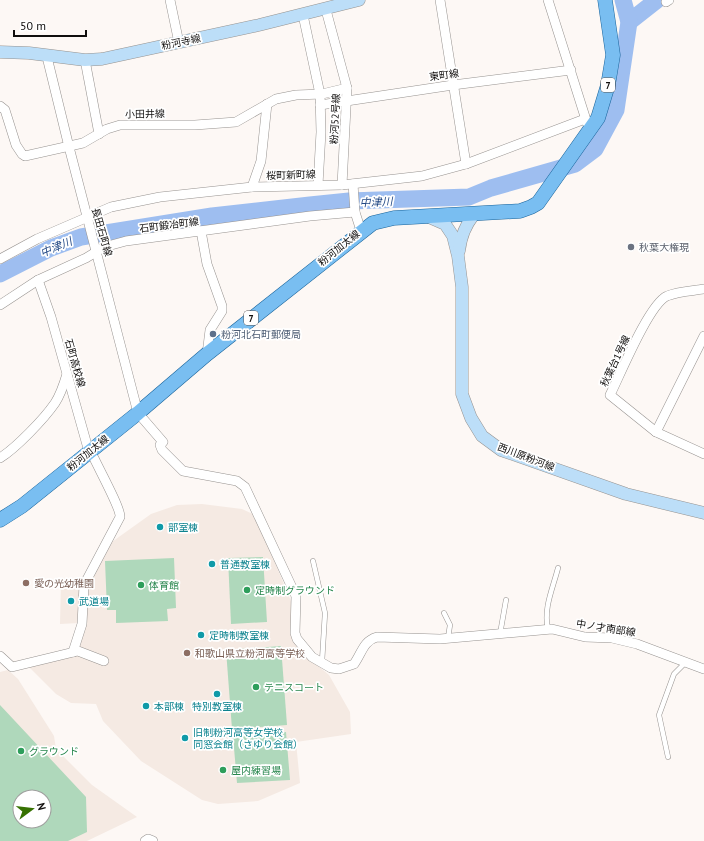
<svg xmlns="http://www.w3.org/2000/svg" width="704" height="841" font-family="'PT Sans','Noto Sans JP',sans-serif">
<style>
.built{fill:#f5eae3;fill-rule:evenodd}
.pitch{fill:#afd8bb;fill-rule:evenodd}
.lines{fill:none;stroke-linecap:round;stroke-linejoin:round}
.river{stroke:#9ebef0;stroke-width:17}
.service-casing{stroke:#979390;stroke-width:5.5}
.minor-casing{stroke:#979390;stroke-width:10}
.secondary-casing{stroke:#979390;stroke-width:13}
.primary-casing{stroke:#1a649b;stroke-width:15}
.service{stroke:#fff;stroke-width:4.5}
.minor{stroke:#fff;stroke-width:9}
.secondary{stroke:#bcdef8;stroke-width:12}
.primary{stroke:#79bef1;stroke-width:14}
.worship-dot{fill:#6b7280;stroke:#fff;stroke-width:1.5}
.service-dot{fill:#5c6f8a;stroke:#fff;stroke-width:1.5}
.culture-dot{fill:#0f9aa8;stroke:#fff;stroke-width:1.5}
.education-dot{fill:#8d6e63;stroke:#fff;stroke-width:1.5}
.leisure-dot{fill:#2e9e5b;stroke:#fff;stroke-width:1.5}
.labels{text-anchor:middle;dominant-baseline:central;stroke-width:3.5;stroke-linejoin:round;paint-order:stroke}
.shield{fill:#fff;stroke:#585656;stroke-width:1}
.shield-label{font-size:9px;font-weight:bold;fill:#100e0d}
.street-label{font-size:10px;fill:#100e0d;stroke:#fff}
.worship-label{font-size:10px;fill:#5b616d;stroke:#fff;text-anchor:start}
.service-label{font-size:10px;fill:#4e5e75;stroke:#fff;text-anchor:start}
.culture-label{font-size:10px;fill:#0d838f;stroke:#fff;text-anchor:start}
.education-label{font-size:10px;fill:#785e54;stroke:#fff;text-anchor:start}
.leisure-label{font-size:10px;fill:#27864d;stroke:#fff;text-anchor:start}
.water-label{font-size:11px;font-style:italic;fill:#234985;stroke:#fff}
</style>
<rect width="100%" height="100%" fill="#fdf8f5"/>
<g class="built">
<polygon points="202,504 242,509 255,515 291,601 293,639 310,659 329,675 350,712 351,734 296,742 300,783 258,801 218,804 202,800 141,761 103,721 96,704 71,703 56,694 29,667 70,657 79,623 60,624 61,580 88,581 109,544 151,514 177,505"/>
<path d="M8,670L18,679L54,736L56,749L92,785L137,817L87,841H0V672ZM20,797H44V821H20Z"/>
</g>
<g class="pitch">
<polygon points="263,557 267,622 231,624 228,558"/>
<polygon points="174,558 176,608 167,609 168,621 116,623 116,610 107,610 105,561"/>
<polygon points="281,646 287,725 232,729 226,650"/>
<path d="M0,705L86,797L87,832L68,841H0ZM20,797H44V821H20Z"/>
<polygon points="286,732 290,780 237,783 233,736"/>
</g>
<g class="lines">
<g class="river">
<polyline points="629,22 657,0"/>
<polyline points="0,274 51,248 81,237 212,216 310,205 349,201 469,197 491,188 575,164 595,149 616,110 629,22 623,0"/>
</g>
<defs>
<g id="service">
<polyline points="313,561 325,613 322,662"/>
<polyline points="444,613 450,625 448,638"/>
<path d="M548,629C543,609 553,588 558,568"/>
<polyline points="500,634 506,600"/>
<polyline points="668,757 659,715 674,674 685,663"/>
</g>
<g id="minor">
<polyline points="170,0 179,43"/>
<polyline points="440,0 466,164"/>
<polyline points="548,0 587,123"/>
<polyline points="666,2 669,0"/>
<polyline points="326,10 347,88 342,185"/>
<polyline points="303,15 320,94 321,132 318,185"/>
<path d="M47,57L69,147L138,413L163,442L160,445L162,450L183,471L237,481L245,487L296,596L295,633L297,639L312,657L331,668L339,669L354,664C362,653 363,641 377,637L440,639L552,629L585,637L612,638L637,644L704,669"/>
<polyline points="85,60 99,134"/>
<polyline points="320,105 453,85 571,70"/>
<polyline points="0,106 5,110 16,145 22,154 25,156 83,143 107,129 120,125 195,125 236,122 276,99 296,95 322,94 347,88"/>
<polyline points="353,184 355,212 361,231"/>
<polyline points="252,187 261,161 267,104"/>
<polyline points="201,231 207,264 222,306 222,311 210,330 207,354"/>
<polyline points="0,259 37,239 111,207 160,197 252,187 342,185 422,176 466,164 585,119"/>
<polyline points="38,280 51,317 89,452"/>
<path d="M704,289C692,291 679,291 667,296C649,304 620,375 610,395L656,432L704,454"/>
<polyline points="0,305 38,280 86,258 104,247 126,241 310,216 355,212"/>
<polyline points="656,432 704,336"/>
<path d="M0,458C16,448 44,419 55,403C61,394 64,384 67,374"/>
<path d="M73,652L82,624L84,585L120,517C121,509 99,469 94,458"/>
<polyline points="0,656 12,667 78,651 104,661"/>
<polyline points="145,841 148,839 153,841"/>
</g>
<g id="secondary">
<polyline points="0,52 29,53 85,60 102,59 259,25 359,0"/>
<polyline points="429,217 445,224 453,236 458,256 462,287 462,394 471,418 482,436 501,450 626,494 704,513"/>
<path d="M459,251C461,236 465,226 474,214"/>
</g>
<polyline id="primary" points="0,520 22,506 138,413 207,354 373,223 394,218 520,211 531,207 538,203 598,118 608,85 613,55 605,0"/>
</defs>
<use href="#service" class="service-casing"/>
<use href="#minor" class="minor-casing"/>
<use href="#secondary" class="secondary-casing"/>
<use href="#primary" class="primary-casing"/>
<use href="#service" class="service"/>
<use href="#minor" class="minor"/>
<use href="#secondary" class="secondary"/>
<use href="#primary" class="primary"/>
</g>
<circle class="worship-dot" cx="631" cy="247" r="4"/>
<circle class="service-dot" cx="213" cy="334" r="4"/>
<g class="culture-dot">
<circle cx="160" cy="527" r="4"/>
<circle cx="212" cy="564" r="4"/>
<circle cx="71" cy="601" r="4"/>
<circle cx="201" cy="635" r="4"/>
<circle cx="217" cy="694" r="4"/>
<circle cx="146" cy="706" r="4"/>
<circle cx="185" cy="738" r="4"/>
</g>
<g class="education-dot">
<circle cx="26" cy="583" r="4"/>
<circle cx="187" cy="653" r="4"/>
</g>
<g class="leisure-dot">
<circle cx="141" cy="585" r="4"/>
<circle cx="247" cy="590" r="4"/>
<circle cx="256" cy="687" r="4"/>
<circle cx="21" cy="751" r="4"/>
<circle cx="223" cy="770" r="4"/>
</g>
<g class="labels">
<g class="shield">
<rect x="601" y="78" width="14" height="14" rx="3"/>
<rect x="244" y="311" width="14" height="14" rx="3"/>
</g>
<g class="shield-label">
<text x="608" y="85">7</text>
<text x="251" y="318">7</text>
</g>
<g class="street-label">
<text transform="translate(181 42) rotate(-12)">粉河寺線</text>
<text transform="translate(444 75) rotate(-8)">東町線</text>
<text transform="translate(145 114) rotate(-1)">小田井線</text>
<text transform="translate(335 119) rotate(-87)">粉河52号線</text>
<text transform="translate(291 175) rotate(-2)">桜町新町線</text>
<text transform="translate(169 225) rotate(-7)">石町鍛冶町線</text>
<text transform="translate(102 232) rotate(74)">長田石町線</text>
<text transform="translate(339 248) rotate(-39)">粉河加太線</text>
<text transform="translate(615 361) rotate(-65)">秋葉台1号線</text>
<text transform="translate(75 363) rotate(74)">石町高校線</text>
<text transform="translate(88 453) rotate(-39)">粉河加太線</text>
<text transform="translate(526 457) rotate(21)">西川原粉河線</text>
<text transform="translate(606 628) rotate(9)">中ノ才南部線</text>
</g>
<g class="worship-label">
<text x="639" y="247">秋葉大権現</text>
</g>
<g class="service-label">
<text x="221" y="334">粉河北石町郵便局</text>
</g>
<g class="culture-label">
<text x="168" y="527">部室棟</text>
<text x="220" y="564">普通教室棟</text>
<text x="79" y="601">武道場</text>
<text x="209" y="635">定時制教室棟</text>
<text x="154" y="706">本部棟</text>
<text x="217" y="706" text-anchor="middle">特別教室棟</text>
<text x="193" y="732">旧制粉河高等女学校<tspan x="193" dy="12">同窓会館（さゆり会館）</tspan></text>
</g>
<g class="education-label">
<text x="34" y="583">愛の光幼稚園</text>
<text x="195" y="653">和歌山県立粉河高等学校</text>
</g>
<g class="leisure-label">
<text x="149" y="585">体育館</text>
<text x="255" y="590">定時制グラウンド</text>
<text x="264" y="687">テニスコート</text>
<text x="29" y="751">グラウンド</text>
<text x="231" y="770">屋内練習場</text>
</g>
<g class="water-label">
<text transform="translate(376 202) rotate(-3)">中津川</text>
<text transform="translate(56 247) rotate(-23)">中津川</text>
</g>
</g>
<g transform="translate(32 809) rotate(75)"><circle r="19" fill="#ffffff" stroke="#9f9f9e"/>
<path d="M0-3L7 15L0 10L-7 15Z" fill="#377202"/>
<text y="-6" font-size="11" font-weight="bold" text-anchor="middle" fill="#100e0d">N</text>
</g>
<path d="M14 30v6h72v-6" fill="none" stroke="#100e0d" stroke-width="2"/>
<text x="20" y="30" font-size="12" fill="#100e0d" stroke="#ffffff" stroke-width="3" paint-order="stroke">50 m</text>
</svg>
